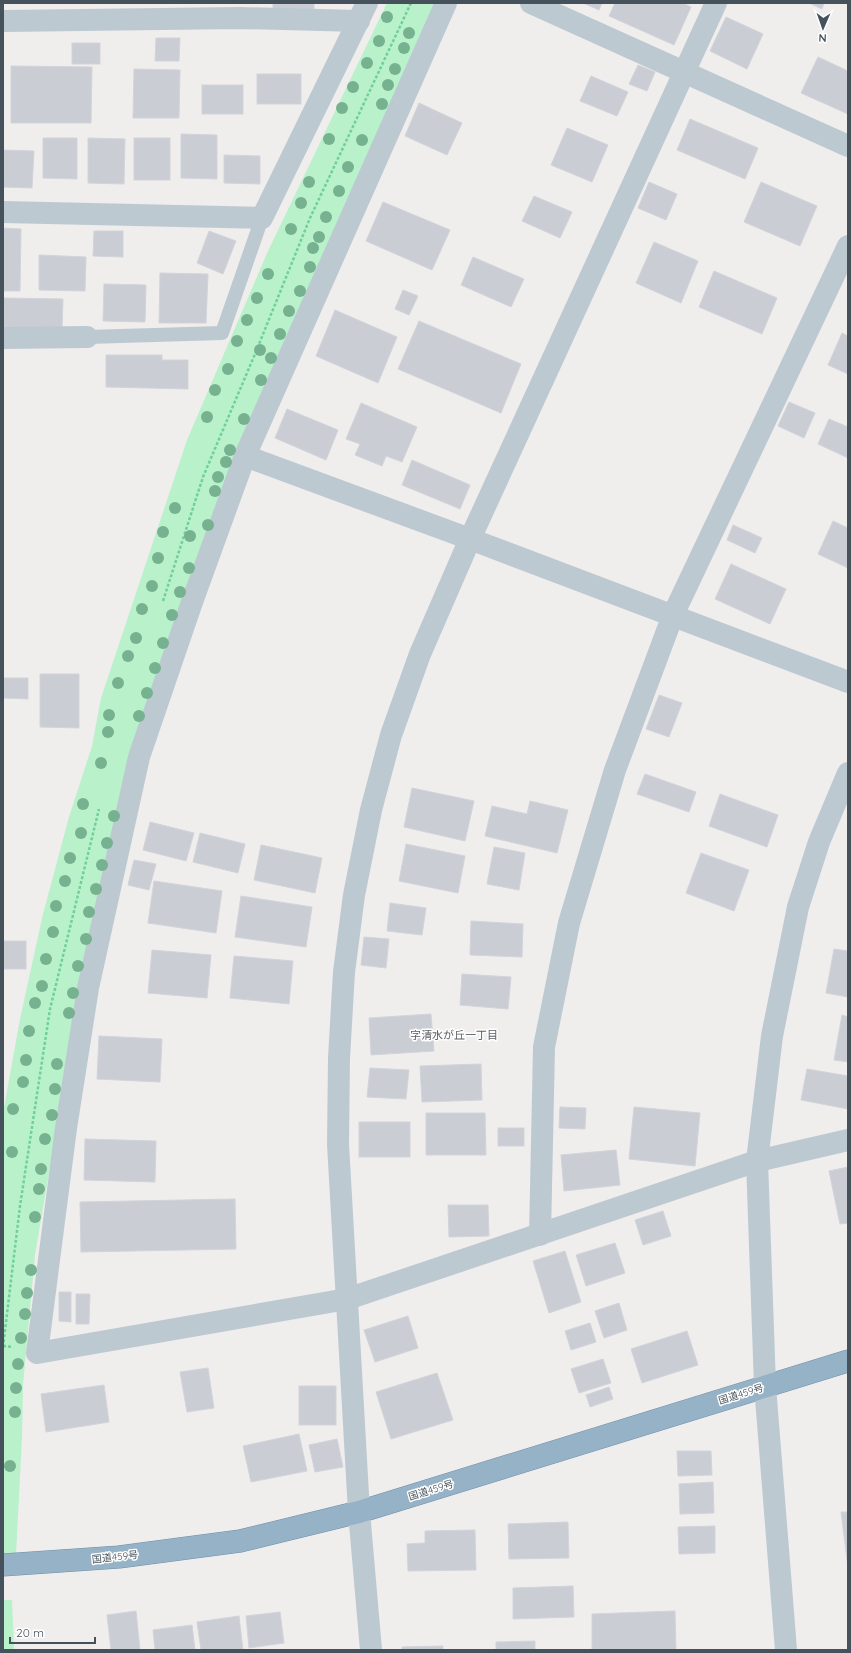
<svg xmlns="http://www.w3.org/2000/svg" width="851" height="1653" font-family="Quicksand,'Noto Sans JP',sans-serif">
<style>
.green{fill:#b9f1cb}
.building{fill:#cacdd3;stroke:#d1d4da}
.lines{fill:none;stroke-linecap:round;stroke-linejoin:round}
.trunk-casing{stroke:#6e8fab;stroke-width:23}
.path{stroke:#6fd09b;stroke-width:2.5;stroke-dasharray:3 2;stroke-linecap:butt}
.service{stroke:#bdc9d1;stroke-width:14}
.minor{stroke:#bdc9d1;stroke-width:22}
.tertiary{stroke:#bdc9d1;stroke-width:22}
.trunk{stroke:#96b2c6;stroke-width:22}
.tree{fill:#76b190}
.labels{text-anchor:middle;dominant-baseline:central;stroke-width:3;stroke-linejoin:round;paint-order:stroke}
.street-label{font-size:10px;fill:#45525c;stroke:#fff}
.neighbourhood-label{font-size:11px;fill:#5a5e63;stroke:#fff}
</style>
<rect width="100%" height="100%" fill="#f0eded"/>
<g class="green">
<polygon points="387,3 436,3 216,519 74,1025 35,1255 23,1385 22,1437 16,1555 3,1554 3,1113 20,1019 43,914 69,817 92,746 101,698 187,440 268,251"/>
<polygon points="3,1600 12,1600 14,1650 3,1650"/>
</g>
<g class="building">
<polygon points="273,3 314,3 314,9 273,10"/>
<polygon points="583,3 602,3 599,10"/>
<polygon points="615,3 683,3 691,7 674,45 609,16"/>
<polygon points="809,3 824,3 822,9"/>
<polygon points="726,17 763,34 747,69 710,51"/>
<polygon points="156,38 180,38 179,61 155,61"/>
<rect x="72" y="43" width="28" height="21"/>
<polygon points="818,57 848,71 848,114 801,93"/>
<polygon points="638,65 655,72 647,91 629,84"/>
<polygon points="11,66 92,67 91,123 11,123"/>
<polygon points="134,69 180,70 179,118 133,118"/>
<rect x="257" y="74" width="44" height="30"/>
<polygon points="591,76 628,92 617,116 580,101"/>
<rect x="202" y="85" width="41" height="29"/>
<polygon points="419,103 462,123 447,155 405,136"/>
<polygon points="690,119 758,148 745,179 677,150"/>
<polygon points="567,128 608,145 592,182 551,165"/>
<polygon points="181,134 217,135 217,179 181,178"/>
<polygon points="43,138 77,138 77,179 43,178"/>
<polygon points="88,138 125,139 124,184 88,183"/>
<rect x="134" y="138" width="36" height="42"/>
<polygon points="3,150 34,151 32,188 3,187"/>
<polygon points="224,155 260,156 260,184 224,183"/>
<polygon points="649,182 677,194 666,220 638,208"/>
<polygon points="761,182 817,206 800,246 744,222"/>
<polygon points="534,196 572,212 560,238 522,221"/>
<polygon points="383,202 450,230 432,270 366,241"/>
<polygon points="3,228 21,229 20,291 3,291"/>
<polygon points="94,231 123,231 123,257 93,256"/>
<polygon points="209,231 236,241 223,274 197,263"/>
<polygon points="654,242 698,261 681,303 636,283"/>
<polygon points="39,255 86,257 85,291 39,290"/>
<polygon points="473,257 524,279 511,307 461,285"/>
<polygon points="714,271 777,298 762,334 699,307"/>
<polygon points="160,273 208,274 206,323 159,323"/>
<polygon points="104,284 146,285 145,322 103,321"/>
<polygon points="403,290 418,296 409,315 395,309"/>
<polygon points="3,298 63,299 62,329 3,327"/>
<polygon points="335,310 397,337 378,383 316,356"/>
<polygon points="419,321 521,364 501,413 398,369"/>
<polygon points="842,333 848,336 848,374 828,365"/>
<polygon points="106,355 162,355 162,360 188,360 188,389 106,387"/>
<polygon points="789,402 815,413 804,438 778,426"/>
<polygon points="361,403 417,427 402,462 386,456 382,466 355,455 360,444 346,439"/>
<polygon points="287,409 338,430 326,460 275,438"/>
<polygon points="829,419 848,427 848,458 818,444"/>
<polygon points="412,460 470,485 460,509 402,485"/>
<polygon points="833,521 848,528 848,568 818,554"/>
<polygon points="733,525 762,538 755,553 727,540"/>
<polygon points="731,564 786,589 770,624 715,599"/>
<polygon points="40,674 79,674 79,728 40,727"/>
<polygon points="3,678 28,678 28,699 3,698"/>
<polygon points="659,695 682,703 669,737 646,729"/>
<polygon points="645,774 696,792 689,812 637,794"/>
<polygon points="412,788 474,801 465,841 404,827"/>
<polygon points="720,794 778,815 767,847 709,826"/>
<polygon points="530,801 568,810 557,853 485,836 492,806 527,814"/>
<polygon points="150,822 194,833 186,861 143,850"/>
<polygon points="200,833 245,844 238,873 193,862"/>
<polygon points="406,844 465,856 458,893 399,881"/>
<polygon points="261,845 322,858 315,893 254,880"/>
<polygon points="494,847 525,853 519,890 487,884"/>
<polygon points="701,853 749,870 734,911 686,893"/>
<polygon points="134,860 156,864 149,890 128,885"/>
<polygon points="154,881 222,891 216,933 148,923"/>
<polygon points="241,896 312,907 306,947 235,937"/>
<polygon points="390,903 426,908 422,935 387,931"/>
<polygon points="471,921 523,924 522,957 470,955"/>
<polygon points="364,937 389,939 386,968 361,965"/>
<rect x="3" y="941" width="23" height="28"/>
<polygon points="834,949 848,951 848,997 826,993"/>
<polygon points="152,950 211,955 207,998 148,993"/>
<polygon points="234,956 293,961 289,1004 230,998"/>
<polygon points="462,974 511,977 508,1009 460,1005"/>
<polygon points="431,1014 434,1051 371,1055 369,1018"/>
<polygon points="842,1015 848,1017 848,1062 834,1060"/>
<polygon points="99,1036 162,1039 160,1082 97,1079"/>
<polygon points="481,1064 482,1100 422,1102 420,1066"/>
<polygon points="370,1068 409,1070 406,1099 367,1097"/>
<polygon points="807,1069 848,1076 848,1109 801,1100"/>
<polygon points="560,1107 586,1108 585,1129 559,1128"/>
<polygon points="634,1107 700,1113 695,1166 629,1159"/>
<polygon points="426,1113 485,1113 486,1155 426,1155"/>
<rect x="359" y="1122" width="51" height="35"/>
<rect x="498" y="1128" width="26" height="18"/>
<polygon points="85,1139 156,1141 155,1182 84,1180"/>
<polygon points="616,1150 620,1185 564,1191 561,1155"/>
<polygon points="848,1167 848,1223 840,1224 829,1171"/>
<polygon points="235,1199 236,1249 81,1252 80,1202"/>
<polygon points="448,1205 488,1205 489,1236 449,1237"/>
<polygon points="663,1211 671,1236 643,1245 635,1220"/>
<polygon points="615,1243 625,1273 586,1286 576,1255"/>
<polygon points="565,1251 581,1302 549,1313 533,1261"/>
<polygon points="59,1292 71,1292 71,1322 59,1321"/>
<polygon points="76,1294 90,1294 89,1324 76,1324"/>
<polygon points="619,1303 627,1330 604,1338 595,1311"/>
<polygon points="408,1316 418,1348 375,1362 364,1330"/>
<polygon points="590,1323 596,1342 571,1350 565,1331"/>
<polygon points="687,1331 698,1365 642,1383 631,1349"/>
<polygon points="603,1359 611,1383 579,1393 571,1369"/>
<polygon points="208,1368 214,1408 187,1412 180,1372"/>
<polygon points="437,1373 453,1420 391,1439 376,1392"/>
<polygon points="104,1385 109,1422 46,1432 41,1394"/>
<rect x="299" y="1386" width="37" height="39"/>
<polygon points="609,1387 613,1399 590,1407 586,1395"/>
<polygon points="299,1434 307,1471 251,1482 243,1446"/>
<polygon points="337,1439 343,1467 315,1472 309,1445"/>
<polygon points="677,1451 711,1451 712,1475 678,1476"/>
<polygon points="713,1482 714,1513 680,1514 679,1484"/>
<polygon points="841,1512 848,1512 848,1568"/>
<polygon points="568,1522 569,1558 509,1559 508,1524"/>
<polygon points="715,1526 715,1553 679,1554 678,1527"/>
<polygon points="475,1530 476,1570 408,1571 407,1544 425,1543 425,1531"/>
<polygon points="573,1586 574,1617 513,1619 513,1588"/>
<polygon points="136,1611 140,1650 111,1650 107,1615"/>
<polygon points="675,1611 676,1650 592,1650 592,1614"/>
<polygon points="280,1612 284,1643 249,1648 246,1616"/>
<polygon points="239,1616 243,1650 201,1650 197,1622"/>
<polygon points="192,1625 195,1650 155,1650 153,1630"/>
<polygon points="535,1641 535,1650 496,1650 496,1642"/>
<polygon points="443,1646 443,1650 402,1650 402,1647"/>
</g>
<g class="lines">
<defs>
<polyline id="trunk" points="3,1565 119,1557 240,1541 359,1512 848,1361"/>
</defs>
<use href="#trunk" class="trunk-casing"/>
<g class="path">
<polyline points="163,601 203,477 255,354 310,218 411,3"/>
<polyline points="3,1346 13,1347"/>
<polyline points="3,1347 20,1206 50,1009 99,809"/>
</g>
<polyline class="service" points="87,337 222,333 262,218"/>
<g class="minor">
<polyline points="446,3 245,456 192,602 139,757 88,988 66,1128 37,1353 347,1299 757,1161 848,1140"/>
<polyline points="531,3 848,146"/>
<polyline points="3,21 240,18 359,21"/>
<polyline points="3,212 262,218 367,3"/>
<polyline points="3,338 87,337"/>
<polyline points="245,456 470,539 848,682"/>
<polyline points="540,1235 544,1047 569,923 615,770 673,615 848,246"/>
<polyline points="371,1650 359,1512 338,1144 339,1058 344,972 354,895 371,810 391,735 420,654 470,539 716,3"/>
</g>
<polyline class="tertiary" points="786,1650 765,1386 757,1161 772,1036 798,907 819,842 848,773"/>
<use href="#trunk" class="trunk"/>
</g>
<g class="tree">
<circle cx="387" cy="17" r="6"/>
<circle cx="409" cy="33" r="6"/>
<circle cx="379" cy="41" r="6"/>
<circle cx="404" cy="48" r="6"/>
<circle cx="367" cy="63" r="6"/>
<circle cx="395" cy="69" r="6"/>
<circle cx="388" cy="85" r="6"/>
<circle cx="353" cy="87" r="6"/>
<circle cx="382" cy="104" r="6"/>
<circle cx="342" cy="108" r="6"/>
<circle cx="329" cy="139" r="6"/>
<circle cx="362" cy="140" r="6"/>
<circle cx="348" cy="167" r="6"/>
<circle cx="309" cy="182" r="6"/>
<circle cx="339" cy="191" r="6"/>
<circle cx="301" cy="203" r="6"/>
<circle cx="326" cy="217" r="6"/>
<circle cx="291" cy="229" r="6"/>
<circle cx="319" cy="237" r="6"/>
<circle cx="313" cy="248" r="6"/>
<circle cx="310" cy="267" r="6"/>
<circle cx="268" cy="274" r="6"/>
<circle cx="300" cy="291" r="6"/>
<circle cx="257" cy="298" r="6"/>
<circle cx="289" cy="311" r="6"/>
<circle cx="247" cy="320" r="6"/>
<circle cx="280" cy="334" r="6"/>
<circle cx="237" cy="341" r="6"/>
<circle cx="260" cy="350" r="6"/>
<circle cx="271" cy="358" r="6"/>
<circle cx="228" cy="369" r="6"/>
<circle cx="261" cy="380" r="6"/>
<circle cx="215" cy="390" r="6"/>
<circle cx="207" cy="417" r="6"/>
<circle cx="244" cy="419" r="6"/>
<circle cx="230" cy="450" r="6"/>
<circle cx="226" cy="462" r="6"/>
<circle cx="218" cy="477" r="6"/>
<circle cx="215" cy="491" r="6"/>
<circle cx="175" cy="508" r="6"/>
<circle cx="208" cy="525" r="6"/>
<circle cx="163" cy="532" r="6"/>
<circle cx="190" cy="536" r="6"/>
<circle cx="158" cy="558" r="6"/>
<circle cx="189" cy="568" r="6"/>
<circle cx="152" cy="586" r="6"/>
<circle cx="180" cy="592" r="6"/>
<circle cx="142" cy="609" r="6"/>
<circle cx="172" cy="615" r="6"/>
<circle cx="136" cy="638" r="6"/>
<circle cx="163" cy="643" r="6"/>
<circle cx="128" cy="656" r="6"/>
<circle cx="155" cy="668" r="6"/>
<circle cx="118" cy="683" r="6"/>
<circle cx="147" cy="693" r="6"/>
<circle cx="109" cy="715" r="6"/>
<circle cx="139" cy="716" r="6"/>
<circle cx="108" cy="732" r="6"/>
<circle cx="101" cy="763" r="6"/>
<circle cx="83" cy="804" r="6"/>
<circle cx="114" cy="816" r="6"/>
<circle cx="81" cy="833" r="6"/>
<circle cx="107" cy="843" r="6"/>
<circle cx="70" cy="858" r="6"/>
<circle cx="102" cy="865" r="6"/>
<circle cx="65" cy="881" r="6"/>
<circle cx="96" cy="889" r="6"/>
<circle cx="56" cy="906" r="6"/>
<circle cx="89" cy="912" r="6"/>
<circle cx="53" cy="932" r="6"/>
<circle cx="86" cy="939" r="6"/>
<circle cx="46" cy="959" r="6"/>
<circle cx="78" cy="966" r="6"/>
<circle cx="42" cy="986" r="6"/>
<circle cx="73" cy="993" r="6"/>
<circle cx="35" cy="1003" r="6"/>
<circle cx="69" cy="1013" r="6"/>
<circle cx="29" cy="1031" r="6"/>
<circle cx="26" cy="1060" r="6"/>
<circle cx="57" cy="1064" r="6"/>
<circle cx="23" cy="1082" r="6"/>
<circle cx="55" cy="1089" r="6"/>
<circle cx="13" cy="1109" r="6"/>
<circle cx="52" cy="1115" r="6"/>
<circle cx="45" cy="1139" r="6"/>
<circle cx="12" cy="1152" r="6"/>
<circle cx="41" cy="1169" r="6"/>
<circle cx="39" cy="1189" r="6"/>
<circle cx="35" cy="1217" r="6"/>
<circle cx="31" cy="1270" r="6"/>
<circle cx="27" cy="1293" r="6"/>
<circle cx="25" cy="1314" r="6"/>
<circle cx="21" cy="1338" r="6"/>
<circle cx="18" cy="1364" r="6"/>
<circle cx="16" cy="1388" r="6"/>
<circle cx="15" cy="1412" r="6"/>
<circle cx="10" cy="1466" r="6"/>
</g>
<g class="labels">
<g class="street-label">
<text transform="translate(741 1394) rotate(-17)">国道459号</text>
<text transform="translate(431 1490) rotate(-17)">国道459号</text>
<text transform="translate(115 1557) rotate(-6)">国道459号</text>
</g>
<g class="neighbourhood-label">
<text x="454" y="1035">字清水が丘一丁目</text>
</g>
</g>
<rect width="851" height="1653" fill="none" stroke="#45525c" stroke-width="8"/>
<g transform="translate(823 28) rotate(182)" stroke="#ffffff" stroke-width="3" paint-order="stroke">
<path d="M0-3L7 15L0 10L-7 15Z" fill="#45525c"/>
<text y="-6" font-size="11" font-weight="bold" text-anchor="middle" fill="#45525c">N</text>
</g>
<path d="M10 1637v6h85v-6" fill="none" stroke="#45525c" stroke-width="2"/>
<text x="16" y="1637" font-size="12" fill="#45525c" stroke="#ffffff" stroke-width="3" paint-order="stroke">20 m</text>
</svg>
